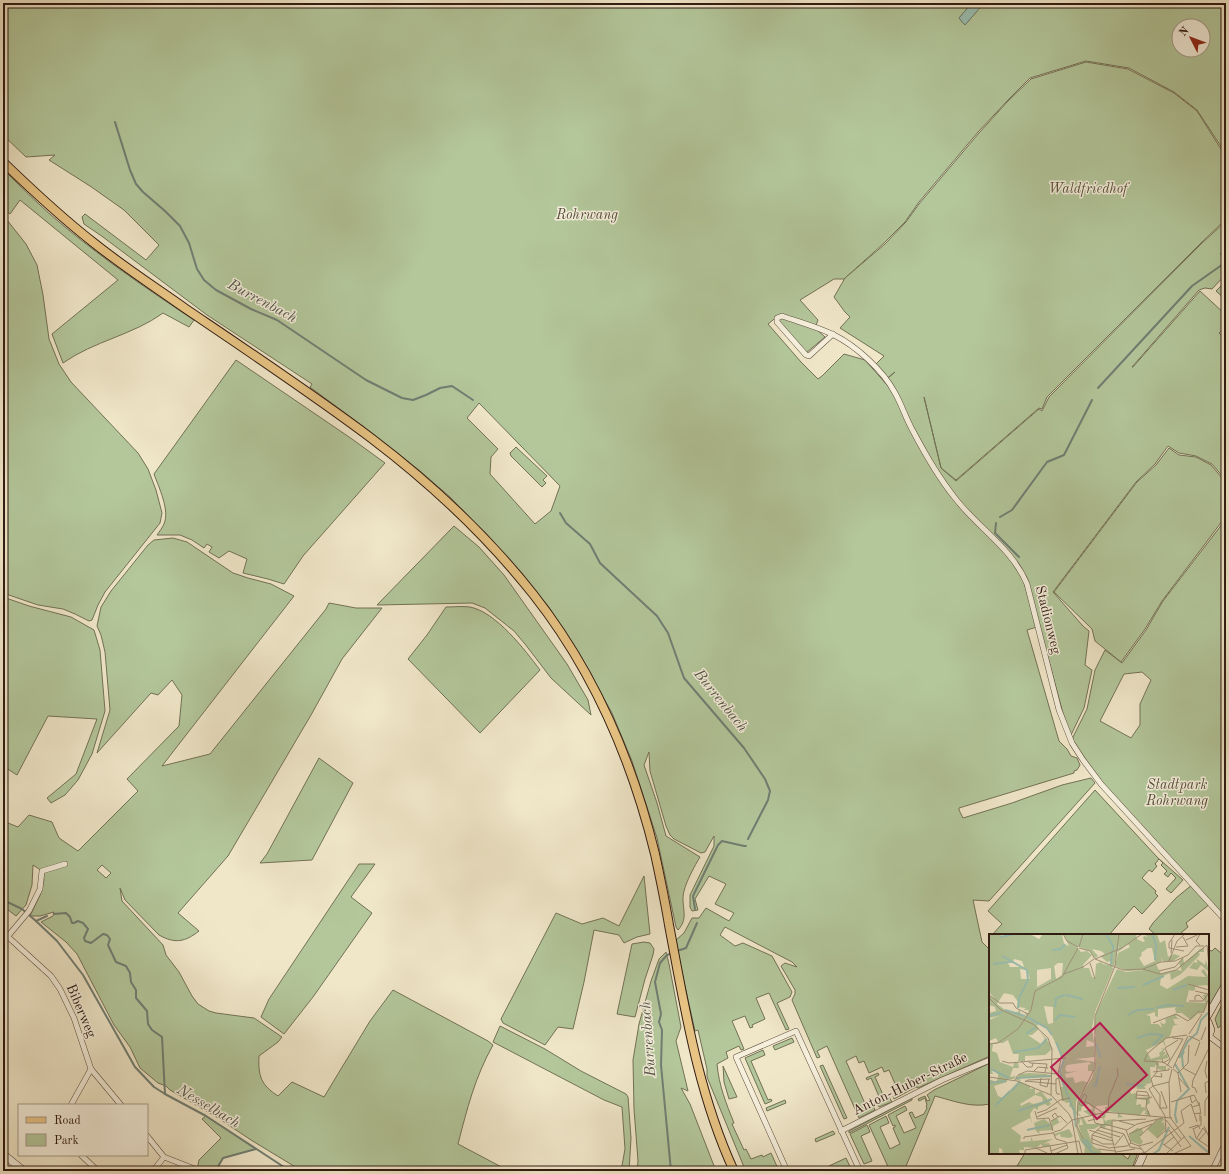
<svg xmlns="http://www.w3.org/2000/svg" width="1229" height="1174" font-family="'Old Standard TT',serif">
<style>
.green{fill:#b3c79b;stroke:#727156;fill-rule:evenodd}
.water{fill:#9ac0b3;stroke:#707e73}
.lines{fill:none;stroke-linecap:round;stroke-linejoin:round}
.stream{stroke:#707e73;stroke-width:2}
.street-casing{stroke:#604e40;stroke-width:6}
.secondary-casing{stroke:#301b12;stroke-width:8}
.primary-casing{stroke:#301b12;stroke-width:10}
.street{stroke:#f5efdc;stroke-width:5}
.secondary{stroke:#f5efdc;stroke-width:7}
.primary{stroke:#e8c484;stroke-width:8}
.labels{text-anchor:middle;dominant-baseline:central;stroke-width:3;stroke-linejoin:round;paint-order:stroke}
.park-label{font-size:14px;font-style:italic;fill:#574f3b;stroke:#f5efdc}
.street-label{font-size:14px;fill:#301b12;stroke:#f5efdc}
.water-label{font-size:15px;font-style:italic;fill:#55554a;stroke:#f5efdc}
.inset-river{fill:none;stroke:#9ac0b3;stroke-width:2}
.inset-road{fill:none;stroke:#a39580;stroke-width:1}
.view{fill:#c2185b;fill-opacity:0.15;stroke:#c2185b;stroke-width:2}
.inset-edge{fill:none;stroke:#301b12;stroke-width:2}
</style>
<rect width="100%" height="100%" fill="#f0e7c9"/>
<filter id="stains"><feTurbulence type="fractalNoise" baseFrequency=".005" numOctaves="4"/><feColorMatrix values="0 0 0 0 .2 0 0 0 0 .09 0 0 0 0 .02 0 0 0 .5 -.17"/></filter>
<radialGradient id="worn" r=".72"><stop offset=".6" stop-color="#630" stop-opacity="0"/><stop offset="1" stop-color="#630" stop-opacity=".3"/></radialGradient>
<g class="green">
<path d="M3,3H970L966,10L959,18L965,25L984,3H1226V154L1197,110L1174,92L1129,68L1086,61L1030,78L1008,100L978,132L919,202L905,222L884,243L844,279H834L800,300L818,320L815,328L825,337L806,353L780,323L778,316L768,324L801,362L818,379L822,376L844,354L865,360L895,394L912,432L953,498L1006,552L1024,582L1037,627L1027,630L1059,741L1067,749L1071,756L1077,758L1080,765L1077,770L1074,771V773L959,808V810L963,818L1012,803L1062,785L1091,778L1095,783L989,901L973,900L982,942L990,950V1056L918,1088L916,1087L894,1099L893,1096L899,1093L889,1070L884,1072L882,1067L869,1073L864,1061L859,1063L856,1056L846,1061L867,1108L873,1105L875,1110L859,1118L827,1046L817,1051L820,1057L817,1058L792,1000L795,994V990L781,966L785,963L797,967L792,962L725,927L720,935L735,946L743,943L772,956L792,992L790,997L777,1003L789,1029L786,1030L769,993L756,998L765,1019L752,1025L753,1027L750,1028L745,1016L732,1021L744,1049L741,1050L739,1046L726,1052L728,1058L717,1064C719,1086 726,1103 734,1123L732,1124L744,1150L746,1149L751,1159L762,1155L763,1157L771,1153L779,1171H740L739,1169L744,1167L707,1077V1069L698,1030L695,1031L678,955L676,940L684,933L692,918H699L706,908L729,921L734,913L715,904L726,884L709,876L695,899L698,910L692,911L690,907V895L714,846V836L705,852L701,853L674,839L670,835L666,826L650,771L649,752L644,765L657,803L666,836L700,857C695,865 686,882 684,891C680,906 690,917 678,930L676,927L657,838L632,761L612,713L575,647L548,606L497,546L450,497L420,471L357,422L310,387L312,384L207,315L103,237L84,224L82,217L85,214L146,260L159,245L124,210L90,186L49,160L55,155L26,157L3,135ZM1179,26H1203V50H1179ZM479,403L560,486L551,511L535,524L490,474L491,457L498,449L467,418Z"/>
<polygon points="1086,62 1128,69 1174,93 1197,111 1226,157 1226,219 1201,243 1047,397 1042,409 1039,408 956,480 941,468 924,397 941,468 956,481 1039,409 1042,411 1049,397 1201,244 1226,221 1226,274 1212,289 1205,288 1199,290 1132,367 1133,367 1200,291 1226,315 1226,326 1219,333 1226,340 1226,369 1223,367 1226,392 1224,397 1226,399 1226,482 1224,478 1212,464 1196,456 1179,453 1168,446 1155,464 1136,482 1053,592 1083,626 1089,631 1085,665 1092,670 1084,708 1071,735 1063,713 1026,577 964,508 935,466 887,379 895,372 885,380 873,367 884,356 840,328 850,317 845,312 834,297 845,278 885,244 906,222 919,204 979,133 1008,101 1031,79"/>
<path d="M3,169C23,189 43,209 65,227C106,261 150,291 194,320L189,327L163,313C133,335 94,341 63,363L52,334L118,280L20,200L10,214L4,209Z"/>
<polygon points="3,215 26,244 37,265 43,295 49,339 59,364 71,382 138,453 148,469 156,490 162,513 160,523 105,592 98,605 92,620 89,621 75,614 63,609 38,605 3,593"/>
<polygon points="1226,281 1226,300 1216,291"/>
<path d="M236,360L352,439L385,463L303,556L284,584L268,579L243,573L247,559L229,551L219,558L209,552L212,547L207,544L204,548L192,540L180,535H157C160,531 162,528 164,524C170,510 159,488 154,474Z"/>
<polygon points="516,447 547,476 543,480 546,483 542,487 511,456 510,453"/>
<polygon points="1169,448 1179,455 1196,457 1211,465 1223,479 1226,485 1226,516 1162,601 1145,629 1121,662 1095,641 1092,629 1054,592 1137,482 1156,465"/>
<path d="M1226,519V920L1104,784L1073,742V737L1087,709L1095,670L1105,650L1122,663L1146,630L1163,601ZM1142,672L1151,680L1140,704V725L1131,738L1100,721L1124,674Z"/>
<polygon points="454,526 479,547 504,575 567,664 588,700 591,715 551,678 525,644 514,631 485,608 472,603 377,605"/>
<path d="M173,538L187,542L233,573L248,578L271,584L294,596L162,766L210,754L326,609L329,603L356,608H382L342,659L311,715L228,856L178,913L199,931C185,942 175,944 159,935L125,900L120,888L122,901L163,945L166,955L179,972L192,996L198,1004L209,1011L216,1013L254,1018L282,1037L278,1042L259,1056C258,1076 261,1085 278,1096L292,1082L324,1097L370,1021L393,990L488,1041L493,1045C475,1077 467,1109 458,1144L509,1171H302L251,1140L215,1116L170,1090L166,1086L158,1083L140,1068L130,1047L114,1025L77,954L66,942L41,922L53,916L54,912L40,916H30L40,895L44,880L42,871L33,865L32,885L26,905L16,916L3,906V821L18,827L29,815L52,822L59,838L78,851L138,791L127,779L179,726L182,695L172,680L158,695L151,693L97,753L110,710L105,652L101,635L97,626L101,607L111,591L148,545L154,540ZM102,865L111,873L106,878L97,870Z"/>
<polygon points="3,597 29,606 71,617 94,630 100,650 105,711 92,754 78,780 65,795 51,803 47,798 76,774 97,719 48,716 17,775 3,766"/>
<path d="M446,607C454,607 462,606 470,607C496,612 525,650 540,670L480,733L408,659L427,635Z"/>
<polygon points="319,758 353,783 312,860 260,863 267,854"/>
<polygon points="1095,790 1158,858 1183,880 1171,893 1166,889 1176,878 1171,873 1168,877 1164,874 1167,871 1161,865 1163,863 1159,859 1155,864 1157,866 1152,872 1149,870 1142,878 1156,891 1155,893 1158,896 1142,914 1134,906 1109,935 992,935 1002,924 988,911"/>
<polygon points="359,864 375,864 351,897 372,913 313,997 284,1034 261,1017 269,999"/>
<polygon points="644,876 650,934 637,937 624,943 619,935 594,930 584,982 573,1029 558,1027 545,1045 503,1023 501,1019 556,913 582,924 603,918 619,926"/>
<polygon points="1193,884 1210,904 1186,923 1188,927 1181,933 1182,935 1156,935 1149,929 1153,923 1176,898"/>
<polygon points="644,942 650,943 654,949 653,955 645,979 635,1017 617,1014 632,944"/>
<polygon points="1215,948 1226,957 1226,979 1208,1009 1208,968 1210,963 1208,962 1208,950 1212,951"/>
<polygon points="666,952 669,964 681,1027 676,1041 688,1091 681,1088 690,1104 716,1171 637,1171 638,1161 634,1109 633,1060 639,1024 651,981 659,959"/>
<polygon points="1226,996 1226,1022 1218,1028 1215,1019"/>
<polygon points="500,1026 545,1049 581,1071 626,1094 628,1097 631,1138 629,1171 621,1171 625,1149 622,1107 604,1100 493,1042"/>
<polygon points="792,1038 794,1042 775,1050 773,1046"/>
<polygon points="763,1050 765,1055 751,1061 768,1100 771,1099 772,1101 765,1104 745,1058"/>
<path d="M990,1063V1104C971,1108 954,1101 935,1096L904,1171H890L869,1125L886,1116L889,1123L880,1127L890,1149L900,1144L893,1128L895,1127V1125L893,1126L888,1115L905,1106L907,1110L896,1116L904,1133L916,1128L909,1113L912,1112L915,1118L924,1114L927,1108L926,1106L927,1105L925,1098L919,1101L918,1099L925,1096L927,1101L930,1100L927,1095L934,1090Z"/>
<polygon points="823,1065 847,1118 844,1119 820,1066"/>
<polygon points="723,1066 737,1097 729,1099 724,1082"/>
<polygon points="878,1073 879,1075 875,1077 885,1099 889,1097 892,1102 879,1107 877,1103 881,1101 871,1078 867,1080 866,1078"/>
<polygon points="912,1098 912,1100 849,1133 849,1131"/>
<polygon points="785,1100 786,1103 767,1111 766,1108"/>
<polygon points="206,1116 256,1149 223,1158 216,1171 200,1171 197,1170 199,1160 221,1138 202,1119"/>
<polygon points="867,1125 870,1132 861,1136 872,1161 864,1164 850,1134"/>
<polygon points="833,1131 835,1134 816,1142 815,1139"/>
<polygon points="1025,1153 1120,1153 1128,1159 1131,1153 1138,1153 1131,1171 1014,1171"/>
<polygon points="846,1158 852,1171 841,1171 838,1166 830,1169 829,1166"/>
</g>
<polygon class="water" points="970,3 984,3 965,25 959,18 966,10"/>
<g class="lines">
<g class="stream">
<polyline points="115,122 130,170 136,184 143,192 165,211 180,226 189,243 197,269 204,280 216,290 251,309 277,320 366,380 402,398 413,400 426,395 440,388 452,386 473,400"/>
<polyline points="1221,254 1226,258"/>
<polyline points="1098,388 1192,286 1226,262"/>
<polyline points="560,513 566,523 590,544 600,563 657,616 668,633 684,678 744,748 765,779 770,791 768,800 748,839"/>
<polyline points="1000,517 1012,510 1047,462 1064,455 1092,400"/>
<polyline points="996,523 995,533 1019,557"/>
<polyline points="3,900 22,909 36,921 47,916"/>
<polyline points="695,909 693,896 718,845 722,841 744,846 746,846"/>
<polyline points="54,914 66,913 70,917 72,923 74,923 78,921 83,923 88,929 84,938 85,941 91,943 103,934 107,935 110,939 108,945 116,962 126,966 130,973 131,982 136,990 136,998 147,1011 148,1024 152,1030 162,1037 165,1094 206,1116 290,1171"/>
<polyline points="36,921 57,941 83,975 135,1067 154,1087 165,1094"/>
<polyline points="677,951 686,948 697,923"/>
<polyline points="216,1170 223,1158 256,1149"/>
<polyline points="671,1171 661,1065 662,1030 659,1022 661,1014 655,982 660,963 667,955 673,953"/>
</g>
<defs>
<g id="street">
<path d="M833,334L809,356L806,355L777,322V318L782,316C799,322 818,327 834,335C856,346 883,370 895,393C902,405 906,419 913,431C925,454 939,478 955,498C978,528 1012,548 1027,584L1059,710L1072,743L1083,760L1101,784L1226,921"/>
<polyline points="7,936 51,976 60,989 74,1018 91,1069 121,1105"/>
<polyline points="3,942 29,911 40,889 42,871 65,864"/>
<polyline points="1209,1036 1226,1049"/>
<polyline points="71,1105 91,1069"/>
<polyline points="841,1131 942,1080 990,1060"/>
<polyline points="147,1136 164,1157 200,1171"/>
<polyline points="81,1155 98,1171"/>
<polyline points="153,1171 164,1157"/>
<polyline points="787,1171 736,1057 796,1031 860,1171"/>
<polyline points="1212,1171 1226,1142"/>
</g>
<g id="secondary">
<polyline points="1208,1015 1226,984"/>
<polyline points="1208,1022 1211,1030 1208,1037"/>
<polyline points="3,1154 24,1171"/>
<polyline points="1136,1171 1144,1153"/>
</g>
<path id="primary" d="M3,162C32,190 62,218 94,243C124,267 155,287 186,309C248,351 311,393 371,438C429,482 487,536 533,594C593,670 632,760 655,854C660,877 665,901 669,925C685,1009 698,1093 734,1171"/>
</defs>
<use href="#street" class="street-casing"/>
<use href="#secondary" class="secondary-casing"/>
<use href="#primary" class="primary-casing"/>
<use href="#street" class="street"/>
<use href="#secondary" class="secondary"/>
<use href="#primary" class="primary"/>
</g>
<g class="labels">
<g class="park-label">
<text x="1088" y="189">Waldfriedhof</text>
<text x="587" y="215">Rohrwang</text>
<text x="1177" y="785">Stadtpark<tspan x="1177" dy="16">Rohrwang</tspan></text>
</g>
<g class="street-label">
<text transform="translate(1048 620) rotate(76)">Stadionweg</text>
<text transform="translate(81 1011) rotate(67)">Biberweg</text>
<text transform="translate(910 1084) rotate(-26)">Anton-Huber-Straße</text>
</g>
<g class="water-label">
<text transform="translate(262 302) rotate(28)">Burrenbach</text>
<text transform="translate(720 701) rotate(51)">Burrenbach</text>
<text transform="translate(649 1039) rotate(-94)">Burrenbach</text>
<text transform="translate(208 1107) rotate(31)">Nesselbach</text>
</g>
</g>
<g transform="translate(989 934)">
<rect width="220" height="220" fill="#f0e7c9"/>
<path d="M0,0H11L13,3L19,0H41L50,5L54,0H73L75,10L80,12L74,0H147L148,5L154,8L156,7L154,4L155,2L159,3L155,0H168L171,9L176,6L179,23L185,20L191,22L184,27H174L172,23L173,27L167,30L172,40L189,36L193,37L190,29L194,24L195,29L211,15L215,14V18H209L211,20L209,23L192,40L182,46L181,39L172,43L171,51L178,55L199,42L217,43L212,37L215,35L220,44V55L218,51L206,52V56L203,57L200,56L197,68L216,69L214,61L219,60L217,74L214,79L210,77L212,81L209,79L202,86L193,79H187L186,74L188,73L169,75V83L166,82V78L157,81L161,82L162,90H169L173,94L171,87L174,90L177,89L176,85L186,80L190,81L192,83L188,81L187,83L190,85H184L186,90H189L184,92L181,102L175,106L177,114L174,108L157,116L162,125L171,122L170,119L174,116L172,114L176,115L174,118H177L173,123L178,119L179,124L166,127L170,129V132H177V137L169,135L168,131H166V133H161L162,149L158,150V148L157,152H155L157,155H148L147,151L146,155L144,153L141,156L142,160L147,159L148,164L160,163L161,169L158,171L157,166L148,165L147,171L152,170V173L158,174L156,176L160,177L161,182H156L158,180H155L157,178L155,176L151,181L155,182L130,179L134,184L130,183L129,185V179L119,177V179L115,180L117,181L115,185L117,188L118,186L128,185L123,187V191L117,192L115,195L110,192L105,195H98L104,212L112,217L113,220H95L96,213L91,206L85,187L94,206L88,186L92,184L90,191H94L92,184L94,183L98,190H115L113,178L116,177V173H118L119,171L107,172L105,178L108,180L102,182L94,177L104,175L100,170L93,172L92,177L88,178L93,183L87,180L90,164L103,144L106,135L107,124L105,101L106,105L107,102L105,91L107,79L128,35L137,38L156,36L138,37L126,32L129,19L141,13L139,10L129,18L130,9L125,32L123,31L124,35L106,78L103,94L105,109L98,106L97,113L105,112L106,123L86,125L106,128L104,140L103,137H99V131L102,130L100,128L78,131L76,135L78,138L89,137L76,140L77,144L84,143L86,149L94,147L99,149L87,167V186L85,176L80,172L81,168L78,169L73,166L71,153H74L82,164L74,153L73,143L69,142L72,140L74,124L59,94L49,90L48,92L65,116L61,113L62,116L56,121L36,122V127H29L30,120H24L19,106L14,109H4L3,117L8,119L11,128L24,133L25,129L29,128L30,134H24L21,143L27,142L25,145H18V148L5,152L9,162L14,164L30,147L41,152V155L46,154V160L52,157L62,170L59,172L56,170L49,173V176L45,174L41,180L43,190L41,184L22,194L32,202L31,208L42,207V203L44,207L64,205L54,210L60,209L61,212L54,213L52,210L47,214L35,213V216H30L31,220H14L13,215L10,214V220H0V145L7,148L9,144V140L2,135L4,140H0V110L3,109L9,108L7,104L0,107V86L10,82L0,84V79L7,77L6,73L0,71V61L6,65L0,58ZM87,12L101,17L106,24L109,22L103,15L112,17L116,20L111,22L118,28L122,27L121,31L114,30L112,28L107,30L106,44L103,43L100,34H95L94,31L103,21L98,17L92,18ZM159,14H163L166,27L155,32L150,24L153,21L152,19ZM25,25L33,27L35,33H21L19,29H24ZM69,29H74L73,41L67,45L65,32ZM62,34V45L48,53V36ZM31,35L38,36L41,45H32ZM15,59L24,61L30,69L28,73L37,74L34,76H39L40,80L36,78L37,82L32,80L30,75L29,78H19L8,70ZM55,72L64,73V89L59,90ZM50,95L56,105L52,110L39,101H43ZM46,161L53,163L54,168L44,170L40,168L32,172L31,170ZM208,25L216,31L217,26L220,38L212,31L208,36L200,34L205,28L208,29ZM40,139L57,140L62,143H33L30,144L32,147L27,146L31,140ZM68,184L70,188L75,186L64,192V196L50,197L51,200L47,197L45,189L55,185L63,191L62,187ZM171,184L176,185L172,188L175,189L176,195L168,204L158,195ZM148,194L153,195L154,198L151,203L154,208L151,211L141,207L140,200ZM80,195L84,202L81,204L72,203L71,200L66,202L65,200Z" fill="#b3c79b" fill-rule="evenodd"/>
<path class="inset-river" d="M117,0L124,12V16M163,0L167,10L166,26M11,3L26,0M63,16L72,15L76,10M13,22L38,36M4,30L21,28M122,30L123,16M154,51L175,42M128,54L146,53M184,56L198,51M77,61L94,65M66,73L67,64L76,61M29,74L30,64L39,46L38,36M167,74L178,71L195,72M16,76L36,82M139,81L148,76L165,75M0,82L13,78M38,83L58,94L63,101M66,86L71,81L86,83M37,100L47,93M148,104L160,100L175,101M67,108L73,123M107,110L112,124M164,111L173,102M25,118L49,114L58,105M190,124L199,107L208,99L212,86L220,78M75,126L71,137L73,147L85,177L87,193M186,130L200,155L188,167L186,181L188,189M194,133L193,122L195,117M2,135L20,144M27,144L62,142M0,149L17,147M137,150L154,152M104,152L107,151L111,132M22,157L31,148M7,171L21,157M45,172L63,165M29,177L44,172M38,196L61,191M200,202L220,219M96,205L102,212L100,215M93,206L103,218L110,220M164,220L170,216L180,193"/>
<path class="inset-road" d="M74,0L78,7L89,13M186,0L180,9V14L195,17M211,0L207,7L211,11M197,6L208,1M218,11L220,33M90,13L94,0M187,13L199,12L194,3M90,14L101,17L106,25L134,36L154,35L171,40L187,36L218,11M182,19L183,6M106,25L133,14L153,0M180,27L188,7L196,0M101,29L106,45M154,35L172,28L186,27L199,21L207,12H215M170,37L186,33L194,24M75,40L94,33L105,25M199,50L220,56M0,61L11,69H24M0,64L12,76L44,90L59,104L63,116L62,161L80,180L83,186L113,179M206,66V62L210,61L215,66M200,67H214L219,60L206,57M24,69L27,74L39,80M214,79L220,64M164,89L187,80L199,87L210,77L213,79M200,100L213,80M200,102L211,107M212,106L217,93M0,110L9,109L29,95L42,76L46,57L73,43L89,14M159,119L177,104L198,101M159,119L155,127L174,128L183,134M206,122L211,108M72,125L69,140L74,167M173,125L174,129L181,125M181,125L176,114L189,106M13,127L20,129L77,124M32,127L38,133H43L44,129M39,127L41,129L58,130L56,138M178,132L194,105L184,104L183,102M184,134L199,102M194,134L207,141M183,135L180,148L181,183L202,212M184,135L189,139L192,158M45,137L49,133L59,134M164,138L180,136V134M189,139L199,129L200,111M165,142L173,143L172,139M0,143L28,147L62,161M52,144L51,151L58,153L60,145M70,144L67,145V157L68,160H71M190,144L199,154M218,144L216,137L218,127M26,146L29,141L38,137L69,140M36,147L67,150M36,148L39,146L61,145M164,152L160,155L176,182L177,198M164,152L162,145L168,138V128M164,152L171,161V175M164,152L180,148M172,157L178,174H172M208,159L206,154L203,153L204,146L220,114M217,159L216,149L220,147M95,160L98,162L94,172L90,170ZM148,161L160,162M201,162L203,169L207,166M161,164L158,158L148,157L147,164L158,165L163,163M158,165L157,173L161,182M96,167L113,178M182,168L205,161M210,168L212,180M203,173L210,171L205,161M46,177L48,185L60,184L64,197M114,178L183,184M119,178L120,163L129,141L128,134M48,179L57,176L71,166L81,164M205,180L211,179V187M104,182L106,189L114,191M216,182V167L220,161M48,183L68,174M65,184L63,182L66,179L69,183M83,186L89,220M177,186L192,205M62,187L71,182L78,189M99,187L114,183M130,187L145,191M115,190L103,201V209L120,214L138,212L142,209M115,190L138,196L148,190L174,184M88,192L89,167L106,134V82L126,32L130,0M88,192L94,205M215,192L220,203M111,193L135,200L141,213L153,215M200,194L209,191L211,195M204,194L207,204L220,213M204,195L212,191V182M100,196L123,204M108,196L131,203M137,196L142,209L150,212L155,218M180,196L192,213M65,198L72,196L83,186M140,200L163,190M103,201L124,207M151,202L168,186M102,204L114,210H125M168,204L177,196M208,204L214,194L217,198L210,206M35,205V203L64,199M174,210L184,217M126,211L135,200M175,211L185,203M61,212L62,217L78,211M150,212L164,208M47,214L60,220M109,215L126,217M62,217L63,220L68,219L79,214L77,208L67,205L64,198M127,218L146,215M36,220V216L90,207L93,220M127,220L123,204V187L157,185M150,220L157,218L195,189L192,177L202,170L208,188M177,220L196,202M184,220L202,212"/>
<path class="view" d="M111,89L158,141L108,185L62,133Z"/>
<rect width="220" height="220" class="inset-edge"/>
</g>
<rect width="1229" height="1174" fill="none" stroke="#f0e7c9" stroke-width="16"/>
<rect x="4" y="4" width="1221" height="1166" fill="none" stroke="#301b12" stroke-width="2"/>
<rect x="8" y="8" width="1213" height="1158" fill="none" stroke="#301b12"/>
<rect x="18" y="1104" width="130" height="52" fill="#f5efdc" stroke="#a69a8b"/>
<rect x="26" y="1117" width="20" height="6" fill="#e8c484" stroke="#a69a8b"/>
<text x="54" y="1124" font-size="12" fill="#301b12">Road</text>
<rect x="26" y="1134" width="20" height="12" fill="#b3c79b" stroke="#a69a8b"/>
<text x="54" y="1144" font-size="12" fill="#301b12">Park</text>
<g transform="translate(1191 38) rotate(312)"><circle r="19" fill="#f5efdc" stroke="#a69a8b"/>
<path d="M0-3L7 15L0 10L-7 15Z" fill="#8f2418"/>
<text y="-6" font-size="11" font-weight="bold" text-anchor="middle" fill="#301b12">N</text>
</g>
<rect width="100%" height="100%" filter="url(#stains)"/>
<rect width="100%" height="100%" fill="url(#worn)"/>
</svg>
